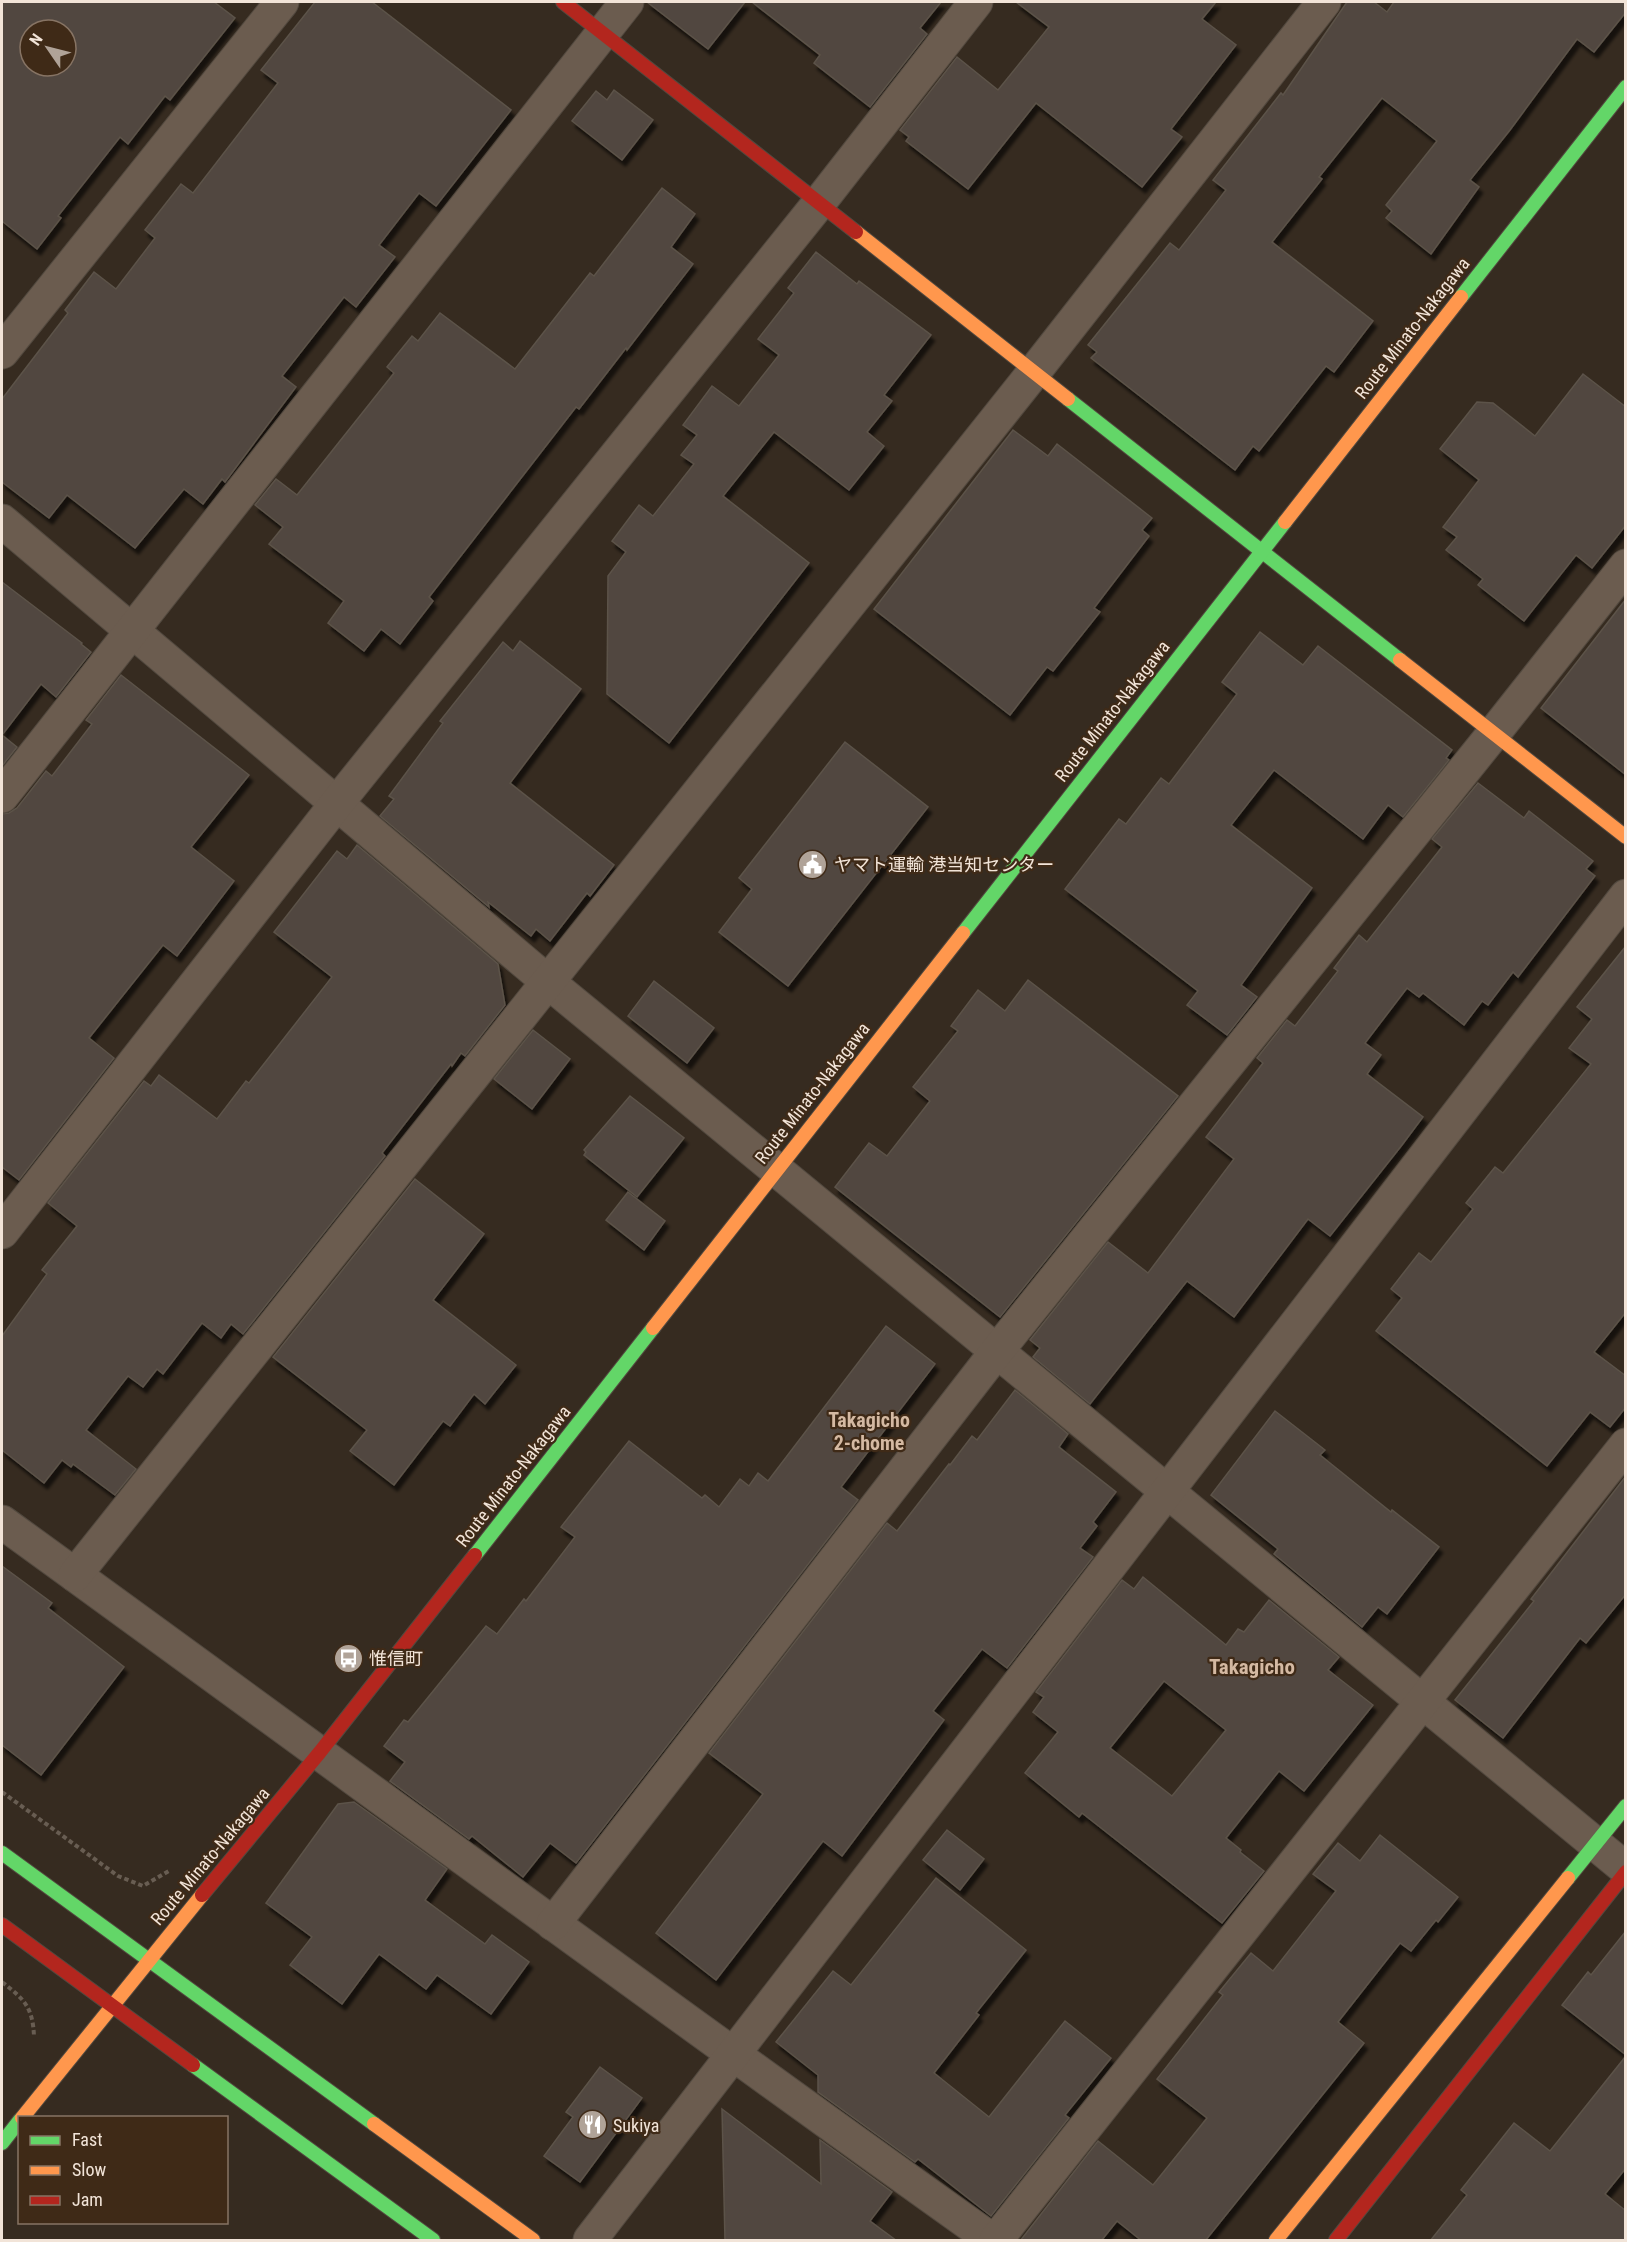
<svg xmlns="http://www.w3.org/2000/svg" width="1627" height="2242" font-family="'Roboto Condensed','Noto Sans JP',sans-serif">
<style>
.building{fill:#51473f;stroke:#5c5349;stroke-width:1.5;fill-rule:evenodd;filter:url(#shadow)}
.lines{fill:none;stroke-linecap:round;stroke-linejoin:round}
.street-casing{stroke:#52493f;stroke-width:35}
.fast-casing{stroke:#52493f;stroke-width:16}
.slow-casing{stroke:#52493f;stroke-width:16}
.jam-casing{stroke:#52493f;stroke-width:16}
.path{stroke:#685d52;stroke-width:4;stroke-dasharray:4.5 3;stroke-linecap:butt}
.street{stroke:#6b5c4f;stroke-width:33}
.fast{stroke:#63d668;stroke-width:14}
.slow{stroke:#ff974d;stroke-width:14}
.jam{stroke:#b3261e;stroke-width:14}
.labels{text-anchor:middle;dominant-baseline:central;stroke-width:4.5;stroke-linejoin:round;paint-order:stroke}
.street-label{font-size:18px;fill:#f2e4d8;stroke:#3f2a17}
.poi-label{font-size:18px;fill:#f2e4d8;stroke:#3f2a17;text-anchor:start}
.neighbourhood-label{font-size:20px;font-weight:bold;fill:#d4b9a2;stroke:#3f2a17}
.quarter-label{font-size:21px;font-weight:bold;fill:#d4b9a2;stroke:#3f2a17}
</style>
<defs>
<filter id="shadow"><feDropShadow dx="3.5" dy="6" stdDeviation="1.5" flood-color="#0009"/></filter>
</defs>
<rect width="100%" height="100%" fill="#362b20"/>
<g class="building">
<path d="M2,2H214L235,18L170,100L165,96L128,144L120,137L58,216L61,218L37,249L2,221ZM30,30H66V66H30Z"/>
<polygon points="315,2 372,2 511,110 436,206 419,193 379,245 395,257 356,307 344,297 282,376 296,387 225,482 222,479 203,504 184,489 135,548 67,495 49,518 2,482 2,399 68,313 65,310 94,272 116,289 155,238 145,230 181,184 193,193 278,83 261,70"/>
<polygon points="647,2 745,2 708,49"/>
<polygon points="752,2 941,2 920,28 927,34 870,107 814,63 820,55"/>
<polygon points="1016,2 1216,2 1202,19 1236,45 1171,129 1182,137 1142,187 1036,103 968,189 906,141 909,137 900,130 957,57 998,90 1049,27"/>
<polygon points="1347,2 1374,2 1387,12 1394,2 1626,2 1626,12 1594,52 1577,39 1510,130 1470,180 1479,187 1431,254 1386,218 1392,211 1386,205 1437,141 1382,98 1319,177 1322,179 1272,242 1373,321 1334,372 1326,366 1259,451 1253,446 1235,470 1091,358 1097,352 1088,345 1170,243 1179,250 1226,190 1213,180 1281,93 1283,95"/>
<polygon points="614,90 653,120 622,160 572,121 596,91 607,100"/>
<polygon points="662,188 695,214 671,247 693,264 627,350 626,348 579,409 576,407 429,597 433,601 400,644 381,629 364,651 328,623 344,601 269,544 283,527 255,505 276,479 297,495 394,373 387,367 412,336 418,341 440,313 515,369 590,273 594,276"/>
<polygon points="816,252 857,284 859,281 931,335 884,395 892,401 867,432 884,446 849,490 774,432 723,496 809,563 669,743 607,694 608,576 626,552 612,541 639,505 653,516 694,464 681,455 697,435 683,425 712,386 739,406 779,355 758,339 794,293 788,288"/>
<polygon points="1583,374 1626,407 1626,525 1592,568 1576,555 1524,621 1478,585 1483,579 1446,550 1457,537 1443,527 1479,480 1440,449 1477,402 1493,403 1535,436"/>
<polygon points="1013,430 1048,456 1057,444 1152,518 1142,530 1149,536 1094,608 1100,612 1053,671 1047,667 1010,715 874,609"/>
<polygon points="2,582 82,643 81,644 91,652 56,697 41,684 2,735 17,747 2,766"/>
<polygon points="1626,599 1626,775 1541,708"/>
<polygon points="1260,632 1303,665 1318,646 1452,750 1446,758 1449,760 1403,817 1388,805 1363,839 1274,770 1231,825 1312,888 1241,985 1257,997 1227,1035 1187,1005 1198,991 1065,889 1119,819 1126,824 1161,778 1169,784 1237,694 1222,682"/>
<polygon points="520,641 581,689 510,783 614,865 590,896 587,893 550,941 536,929 531,936 488,902 489,907 380,816 394,799 389,796 443,723 440,721 503,642 513,651"/>
<polygon points="121,675 249,775 191,847 234,881 177,956 163,945 89,1038 114,1058 19,1180 2,1167 2,814 9,813 17,808 46,771 52,776 92,724 86,720"/>
<polygon points="845,742 928,807 788,986 719,932 752,889 739,878"/>
<polygon points="1478,783 1524,818 1529,811 1593,861 1586,869 1595,876 1518,977 1513,972 1488,1005 1482,1001 1464,1025 1423,993 1419,997 1407,988 1365,1043 1381,1055 1367,1074 1423,1117 1402,1145 1330,1236 1308,1219 1234,1317 1187,1281 1090,1404 1033,1357 1040,1348 1030,1340 1108,1242 1148,1273 1234,1159 1206,1137 1263,1063 1257,1058 1287,1020 1295,1026 1338,971 1334,968 1359,935 1367,942 1442,847 1432,839"/>
<polygon points="357,845 498,964 505,1005 465,1056 461,1053 452,1066 451,1064 382,1153 385,1156 243,1334 231,1324 221,1338 202,1323 163,1374 157,1369 143,1387 128,1376 86,1430 136,1469 115,1495 73,1464 71,1467 62,1460 44,1483 2,1450 2,1336 47,1274 42,1270 77,1226 48,1203 144,1081 151,1086 159,1075 217,1119 246,1081 249,1083 332,977 274,932 337,851 347,859"/>
<polygon points="1626,946 1626,1312 1594,1352 1626,1376 1626,1407 1610,1427 1590,1412 1547,1466 1376,1331 1402,1298 1391,1289 1419,1253 1431,1262 1473,1209 1466,1203 1495,1167 1503,1173 1591,1064 1569,1048 1592,1019 1577,1007"/>
<polygon points="1028,980 1178,1096 1000,1317 835,1187 869,1143 887,1156 930,1101 913,1087 958,1031 951,1026 978,990 1005,1011"/>
<polygon points="654,981 714,1028 687,1063 628,1016"/>
<polygon points="533,1030 570,1059 532,1109 494,1079"/>
<polygon points="630,1096 684,1138 637,1197 584,1155 586,1152 584,1150"/>
<polygon points="415,1179 484,1234 433,1300 516,1365 485,1404 474,1394 450,1426 443,1421 394,1485 350,1451 367,1430 273,1357"/>
<polygon points="628,1192 665,1221 644,1250 606,1220"/>
<polygon points="886,1326 935,1364 841,1487 858,1500 576,1863 550,1843 523,1877 472,1836 469,1839 390,1781 405,1762 384,1746 404,1720 408,1722 486,1626 497,1634 524,1599 526,1601 575,1537 561,1527 629,1441 702,1498 705,1495 719,1507 740,1479 749,1486 758,1473 768,1481"/>
<polygon points="1015,1390 1068,1434 1059,1447 1116,1492 1093,1522 1097,1526 1080,1548 1093,1557 1007,1668 982,1649 933,1711 944,1720 842,1856 823,1841 716,1980 656,1933 763,1794 709,1753 887,1523 897,1531 949,1464 950,1465 972,1436 977,1440"/>
<polygon points="1275,1411 1325,1450 1320,1455 1391,1512 1392,1510 1439,1547 1387,1614 1378,1607 1362,1627 1274,1554 1278,1549 1211,1495"/>
<polygon points="1626,1476 1626,1594 1586,1643 1580,1638 1503,1738 1455,1700 1534,1601 1531,1599"/>
<polygon points="2,1566 52,1603 48,1608 124,1667 41,1775 2,1745"/>
<path d="M1143,1577L1226,1645L1238,1629L1244,1632L1269,1600L1339,1657L1328,1670L1373,1705L1304,1791L1279,1771L1226,1838L1241,1850L1240,1852L1264,1871L1222,1923L1082,1813L1079,1817L1025,1773L1058,1732L1033,1712L1044,1697L1036,1692L1122,1580L1134,1589ZM1164,1681L1226,1730L1172,1796L1110,1748Z"/>
<polygon points="354,1802 447,1869 425,1900 485,1944 492,1935 529,1962 491,2014 437,1975 426,1989 379,1954 342,2004 290,1965 312,1937 266,1903 338,1804"/>
<polygon points="947,1830 984,1859 960,1890 923,1860"/>
<polygon points="1380,1835 1458,1897 1438,1922 1436,1920 1411,1951 1400,1943 1338,2022 1364,2043 1205,2241 1142,2241 1117,2221 1101,2241 1020,2241 1098,2141 1153,2185 1207,2118 1157,2079 1223,1995 1219,1992 1251,1953 1273,1971 1336,1891 1313,1874 1338,1843 1360,1861"/>
<polygon points="936,1878 1026,1950 976,2013 979,2015 934,2073 989,2117 1065,2021 1111,2058 1065,2115 1069,2118 991,2216 918,2159 915,2162 818,2092 818,2075 776,2042 833,1971 851,1985"/>
<polygon points="1626,1931 1626,2055 1562,2005 1588,1972 1591,1975"/>
<polygon points="1626,2056 1626,2168 1605,2194 1626,2211 1626,2241 1430,2241 1467,2195 1461,2190 1514,2123 1550,2151"/>
<polygon points="600,2067 642,2098 580,2182 544,2156 573,2117 566,2112"/>
<polygon points="722,2109 821,2184 820,2140 892,2192 870,2221 897,2241 725,2241"/>
</g>
<g class="lines">
<defs>
<g id="street">
<polyline points="2,352 282,2"/>
<polyline points="2,521 547,981 1626,1869"/>
<polyline points="2,796 627,2"/>
<polyline points="2,1232 337,803 819,203 976,2"/>
<path d="M2,1522C332,1761 660,2004 992,2240"/>
<polyline points="75,1575 1034,372 1324,2"/>
<polyline points="553,1924 997,1351 1494,733 1626,566"/>
<polyline points="590,2240 1626,896"/>
<polyline points="996,2240 1626,1445"/>
</g>
<g id="fast">
<polyline points="1461,297 1626,87"/>
<polyline points="1068,399 1400,660"/>
<polyline points="963,933 1285,522"/>
<polyline points="475,1555 653,1328"/>
<polyline points="2,1853 374,2124"/>
<polyline points="1568,1878 1626,1806"/>
<polyline points="193,2065 433,2240"/>
<polyline points="2,2143 20,2120"/>
</g>
<g id="slow">
<polyline points="856,232 1068,399"/>
<polyline points="1285,522 1461,297"/>
<polyline points="1400,660 1626,837"/>
<polyline points="653,1328 963,933"/>
<polyline points="22,2118 202,1895"/>
<polyline points="374,2124 533,2240"/>
<polyline points="1276,2240 1568,1878"/>
</g>
<g id="jam">
<polyline points="563,2 856,232"/>
<polyline points="202,1895 320,1752 475,1555"/>
<polyline points="2,1925 193,2065"/>
<polyline points="1336,2240 1626,1872"/>
</g>
</defs>
<use href="#street" class="street-casing"/>
<use href="#fast" class="fast-casing"/>
<use href="#slow" class="slow-casing"/>
<use href="#jam" class="jam-casing"/>
<g class="path">
<polyline points="2,1792 118,1876 143,1886 169,1871"/>
<path d="M2,1982C24,1999 33,2007 34,2037"/>
</g>
<use href="#street" class="street"/>
<use href="#fast" class="fast"/>
<use href="#slow" class="slow"/>
<use href="#jam" class="jam"/>
</g>
<defs>
<symbol id="civic-disc" viewBox="-11 -11 22 22"><circle r="9.5" fill="#b0a398" stroke="#3f2a17"/><path d="M-.6-6.5H3V-4.5H.6V-3L4-1V1h2V6H-6V1h2V-1L-.6-3ZM-1.2 2.5V6h2.4V2.5Z" fill="#fff"/></symbol>
<symbol id="bus-disc" viewBox="-11 -11 22 22"><circle r="9.5" fill="#b0a398" stroke="#3f2a17"/><path d="M-5-6H5V4H4V6H2V4H-2V6H-4V4H-5ZM-3.5-4V0h7V-4ZM-3.5 1.2v1.5H-2V1.2ZM2 1.2v1.5H3.5V1.2Z" fill="#fff"/></symbol>
<symbol id="restaurant-disc" viewBox="-11 -11 22 22"><circle r="9.5" fill="#b0a398" stroke="#3f2a17"/><path d="M-5-6h1v4h1v-4h1v4h1v-4h1v5L-1.5 .5V6h-2V.5L-5-1ZM5-6V6H3V1.5H1.5Q1.5-4 5-6Z" fill="#fff"/></symbol>
</defs>
<g fill-rule="evenodd">
<use href="#civic-disc" x="796" y="848" width="33" height="33"/>
<use href="#bus-disc" x="332" y="1642" width="33" height="33"/>
<use href="#restaurant-disc" x="576" y="2108" width="33" height="33"/>
</g>
<g class="labels">
<g class="street-label">
<text transform="translate(1412 328) rotate(-52)">Route Minato-Nakagawa</text>
<text transform="translate(1112 711) rotate(-52)">Route Minato-Nakagawa</text>
<text transform="translate(812 1093) rotate(-52)">Route Minato-Nakagawa</text>
<text transform="translate(513 1476) rotate(-52)">Route Minato-Nakagawa</text>
<text transform="translate(210 1856) rotate(-50)">Route Minato-Nakagawa</text>
</g>
<g class="poi-label">
<text x="834" y="864">ヤマト運輸 港当知センター</text>
<text x="369" y="1658">惟信町</text>
<text x="613" y="2125">Sukiya</text>
</g>
<g class="neighbourhood-label">
<text x="869" y="1420">Takagicho<tspan x="869" dy="23">2-chome</tspan></text>
</g>
<g class="quarter-label">
<text x="1252" y="1667">Takagicho</text>
</g>
</g>
<rect width="1627" height="2242" fill="none" stroke="#f2e4d8" stroke-width="6"/>
<rect x="18" y="2116" width="210" height="108" fill="#3f2a17" stroke="#877464" stroke-width="1.5"/>
<rect x="30" y="2136" width="30" height="9" fill="#63d668" stroke="#877464" stroke-width="1.5"/>
<text x="72" y="2146" font-size="18" fill="#f2e4d8">Fast</text>
<rect x="30" y="2166" width="30" height="9" fill="#ff974d" stroke="#877464" stroke-width="1.5"/>
<text x="72" y="2176" font-size="18" fill="#f2e4d8">Slow</text>
<rect x="30" y="2196" width="30" height="9" fill="#b3261e" stroke="#877464" stroke-width="1.5"/>
<text x="72" y="2206" font-size="18" fill="#f2e4d8">Jam</text>
<g transform="translate(48 48) rotate(305)"><circle r="28" fill="#3f2a17" stroke="#877464" stroke-width="1.5"/>
<path d="M0-4.5L10 22L0 15L-10 22Z" fill="#b0a398"/>
<text y="-9" font-size="16" font-weight="bold" text-anchor="middle" fill="#f2e4d8">N</text>
</g>
</svg>
